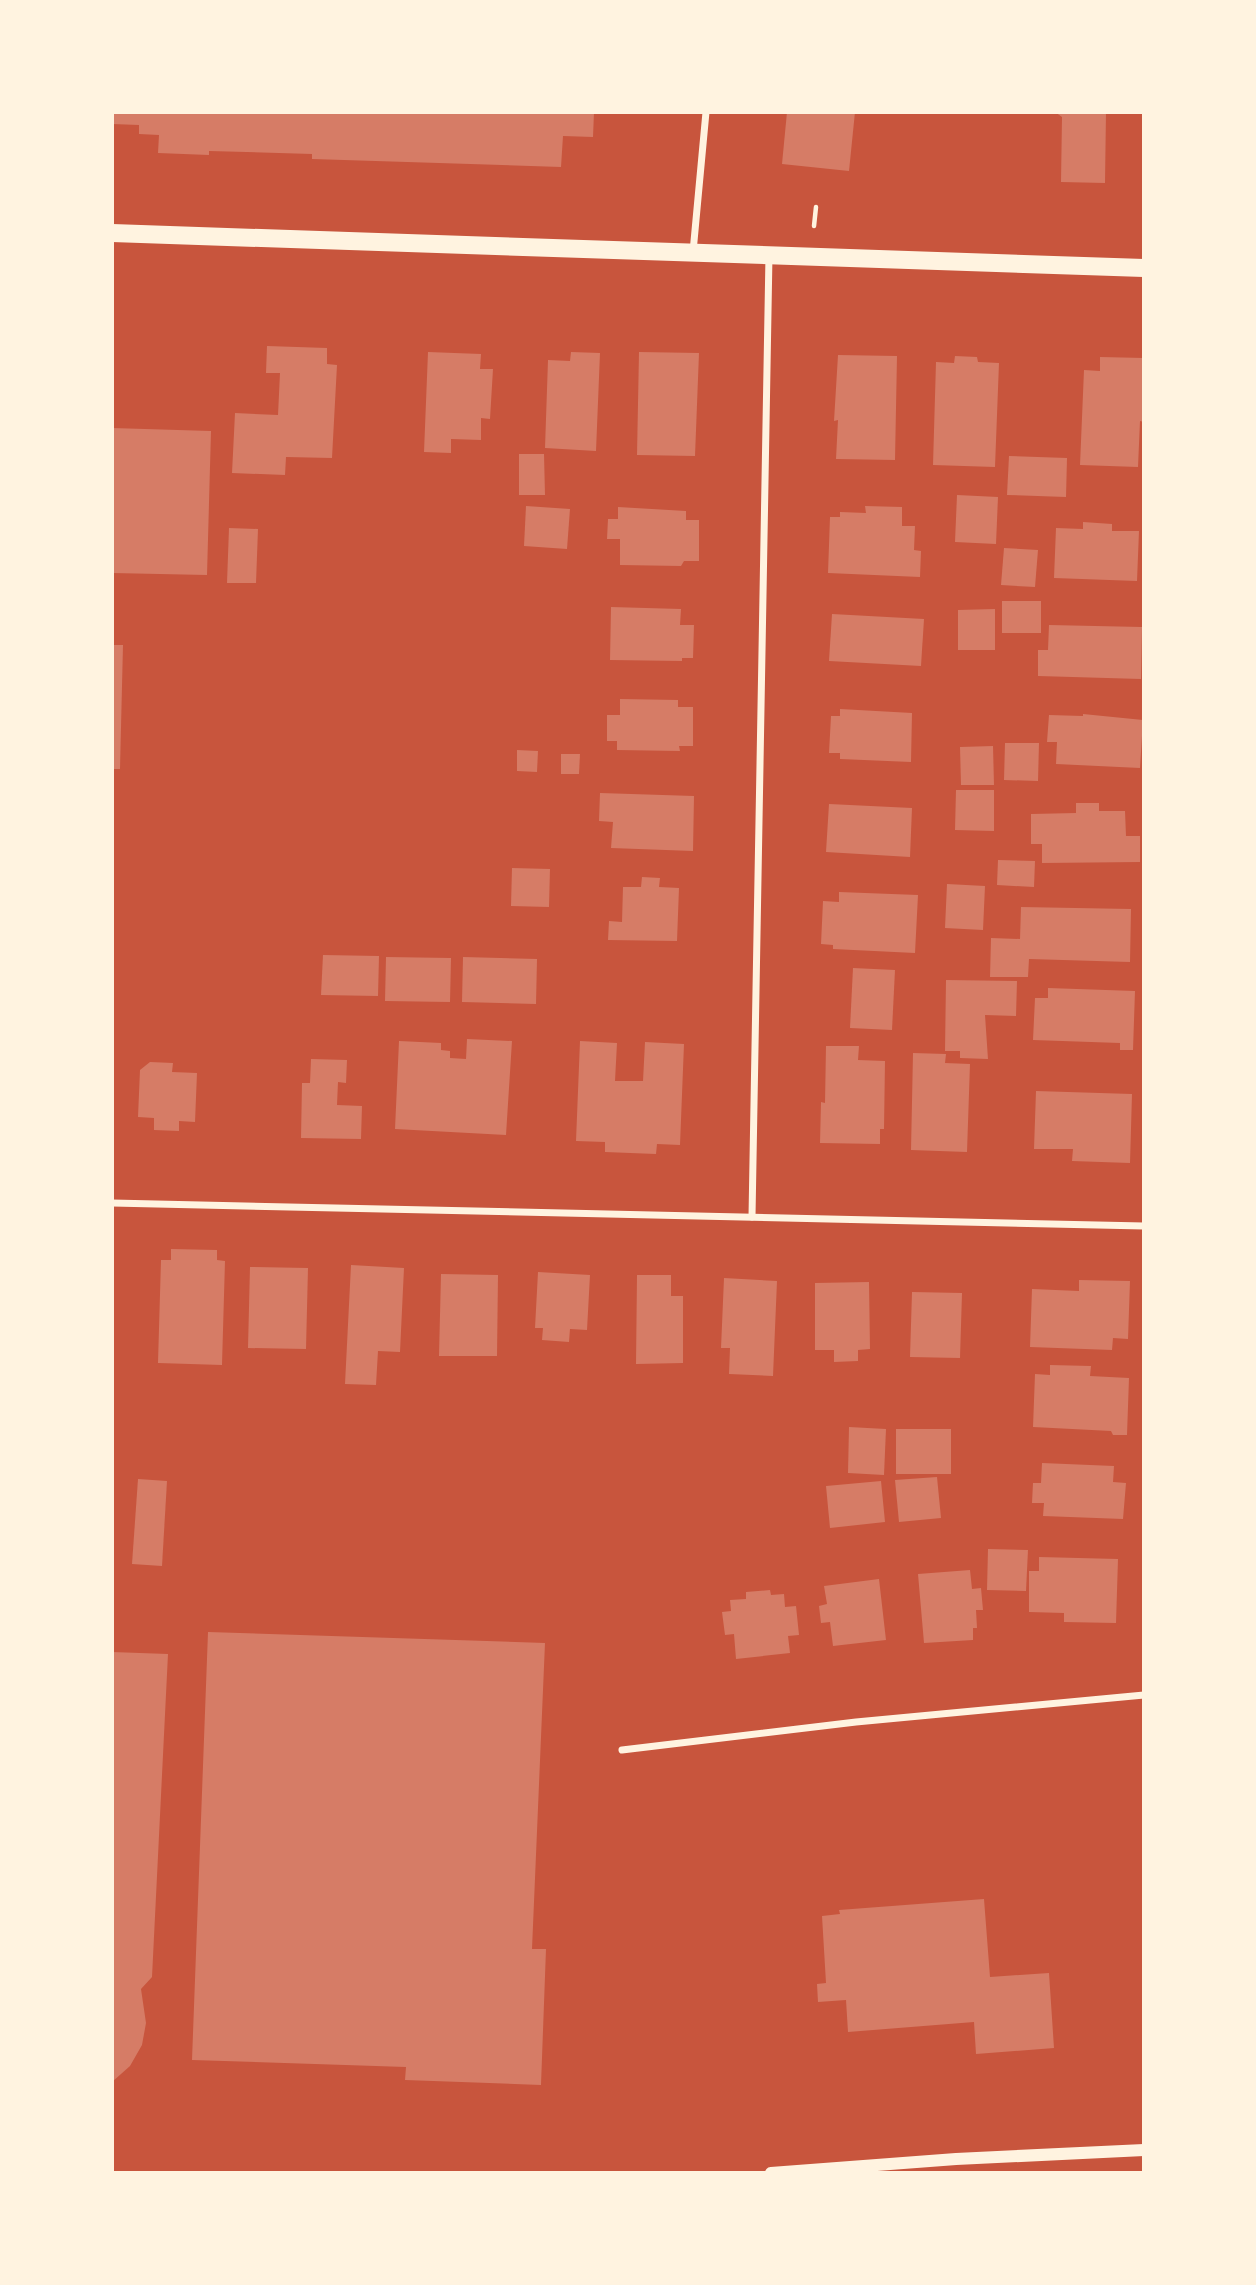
<svg xmlns="http://www.w3.org/2000/svg" width="1256" height="2285" font-family="'PT Sans',sans-serif">
<style>
.building{fill:#d67c66}
.lines{fill:none;stroke-linecap:round;stroke-linejoin:round}
.path{stroke:#fff3e0;stroke-width:4.5}
.minor{stroke:#fff3e0;stroke-width:7}
.tertiary{stroke:#fff3e0;stroke-width:12}
.primary{stroke:#fff3e0;stroke-width:18}
</style>
<rect width="100%" height="100%" fill="#c8553d"/>
<g class="building">
<polygon points="113,112 594,112 593,137 563,136 561,167 312,159 312,154 209,151 209,155 158,153 159,135 139,134 139,125 112,124"/>
<polygon points="787,112 855,112 849,171 782,164"/>
<polygon points="1055,112 1106,112 1105,183 1061,182 1062,117"/>
<polygon points="267,346 327,348 327,364 337,365 332,458 286,457 285,475 232,473 235,413 278,415 280,373 266,373"/>
<polygon points="428,352 481,354 480,369 493,369 490,419 481,418 481,440 451,439 451,453 424,452"/>
<polygon points="571,352 600,353 596,451 545,448 548,360 570,361"/>
<polygon points="639,352 699,353 695,456 637,455"/>
<polygon points="838,355 897,356 895,460 836,459 838,420 834,421"/>
<polygon points="955,356 977,357 978,362 999,363 995,467 933,465 936,362 954,363"/>
<polygon points="1100,357 1144,358 1144,422 1140,421 1138,467 1080,465 1084,370 1100,371"/>
<polygon points="112,428 211,431 207,575 112,573"/>
<polygon points="519,454 544,454 545,495 519,495"/>
<polygon points="1009,456 1067,458 1066,497 1007,495"/>
<polygon points="957,495 998,497 996,544 955,542"/>
<polygon points="526,506 570,509 567,549 524,546"/>
<polygon points="865,506 902,507 902,526 915,526 914,550 921,551 920,577 828,573 830,517 840,517 840,512 866,513"/>
<polygon points="618,507 686,511 686,520 699,520 699,561 684,561 681,566 620,565 620,539 607,539 608,519 618,519"/>
<polygon points="1083,522 1112,524 1112,531 1139,531 1137,581 1054,578 1056,528 1083,529"/>
<polygon points="229,528 258,529 256,583 227,583"/>
<polygon points="1004,548 1038,550 1035,587 1001,585"/>
<rect x="1002" y="601" width="39" height="32"/>
<polygon points="611,607 681,609 680,625 694,625 693,658 682,658 682,661 610,660"/>
<polygon points="995,609 995,650 958,650 958,610"/>
<polygon points="832,614 924,619 921,666 829,661"/>
<polygon points="1049,625 1142,627 1141,679 1038,676 1038,650 1048,650"/>
<polygon points="112,645 123,645 120,769 112,769"/>
<polygon points="620,699 678,700 678,707 693,707 693,746 679,746 680,751 617,750 617,741 607,741 607,715 620,715"/>
<polygon points="840,709 912,713 911,762 840,759 840,753 829,753 831,716 840,716"/>
<polygon points="1083,714 1143,720 1140,768 1056,764 1057,742 1047,742 1049,715 1083,716"/>
<polygon points="1005,743 1039,743 1038,781 1004,780"/>
<polygon points="993,746 994,785 961,785 960,747"/>
<polygon points="517,750 538,751 537,772 517,771"/>
<polygon points="561,754 580,754 579,774 561,774"/>
<polygon points="956,790 994,790 994,831 955,830"/>
<polygon points="600,793 694,796 693,851 611,848 613,822 599,821"/>
<polygon points="1076,803 1099,803 1099,811 1125,811 1126,836 1140,836 1140,862 1042,863 1042,844 1031,844 1031,814 1076,813"/>
<polygon points="829,804 912,808 910,857 826,852"/>
<polygon points="998,860 1035,861 1034,887 997,885"/>
<polygon points="512,868 550,869 549,907 511,906"/>
<polygon points="642,877 660,878 659,887 679,888 677,941 608,940 609,921 622,922 623,887 641,887"/>
<polygon points="947,884 985,886 983,930 945,928"/>
<polygon points="839,892 918,895 915,953 833,949 833,945 821,944 823,901 839,902"/>
<polygon points="1021,907 1131,909 1130,962 1029,959 1028,977 990,977 991,938 1020,939"/>
<polygon points="323,955 379,956 378,996 321,995"/>
<polygon points="386,957 451,958 450,1002 385,1001"/>
<polygon points="463,957 537,959 536,1004 462,1002"/>
<polygon points="853,968 895,970 892,1030 850,1028"/>
<polygon points="946,980 1017,981 1016,1016 985,1015 988,1059 960,1058 960,1051 945,1051"/>
<polygon points="1048,988 1135,991 1133,1050 1120,1050 1120,1043 1033,1040 1035,998 1048,998"/>
<polygon points="467,1039 512,1041 506,1135 395,1129 399,1041 441,1043 441,1050 450,1051 450,1058 466,1059"/>
<polygon points="580,1041 617,1043 615,1081 643,1081 645,1042 684,1044 680,1145 657,1144 656,1154 605,1152 605,1142 576,1141"/>
<polygon points="826,1046 859,1046 858,1060 885,1061 884,1129 880,1129 880,1144 820,1143 821,1102 825,1103"/>
<polygon points="913,1053 946,1054 945,1063 970,1064 967,1152 911,1150"/>
<polygon points="311,1059 347,1060 346,1083 338,1082 337,1105 362,1106 361,1139 301,1138 302,1083 310,1083"/>
<polygon points="150,1062 173,1063 172,1072 197,1073 195,1122 179,1121 179,1131 154,1130 154,1118 138,1117 140,1070"/>
<polygon points="1036,1091 1132,1094 1130,1163 1072,1161 1073,1149 1034,1149"/>
<polygon points="171,1249 217,1250 217,1260 225,1261 222,1365 158,1363 161,1260 171,1260"/>
<polygon points="351,1265 404,1268 400,1352 378,1351 376,1385 345,1384"/>
<polygon points="250,1267 308,1268 306,1349 248,1348"/>
<polygon points="538,1272 590,1275 587,1330 570,1329 569,1342 542,1340 543,1328 535,1328"/>
<polygon points="441,1274 498,1275 497,1356 439,1356"/>
<polygon points="637,1275 671,1275 671,1296 683,1296 683,1363 636,1364"/>
<polygon points="724,1278 777,1281 773,1376 729,1374 730,1348 721,1348"/>
<polygon points="1079,1280 1130,1281 1128,1339 1113,1338 1112,1350 1030,1347 1032,1289 1079,1291"/>
<polygon points="869,1282 870,1349 858,1350 858,1361 834,1362 834,1350 815,1350 815,1283"/>
<polygon points="912,1292 962,1293 960,1358 910,1357"/>
<polygon points="1050,1365 1091,1366 1090,1376 1129,1378 1127,1435 1113,1435 1111,1431 1033,1427 1035,1374 1050,1375"/>
<polygon points="849,1427 886,1429 884,1475 848,1473"/>
<rect x="896" y="1429" width="55" height="45"/>
<polygon points="1042,1463 1114,1466 1113,1482 1126,1483 1123,1519 1043,1516 1044,1503 1032,1503 1033,1483 1041,1483"/>
<polygon points="937,1477 941,1518 899,1522 895,1480"/>
<polygon points="138,1479 167,1481 162,1566 132,1564"/>
<polygon points="881,1481 885,1522 830,1528 826,1486"/>
<polygon points="988,1549 1028,1550 1026,1591 987,1590"/>
<polygon points="1039,1557 1118,1559 1116,1623 1064,1622 1064,1613 1029,1612 1029,1571 1039,1571"/>
<polygon points="970,1570 972,1589 981,1588 983,1610 976,1610 977,1628 973,1628 973,1640 924,1643 918,1574"/>
<polygon points="879,1579 886,1640 833,1646 830,1622 821,1623 819,1606 827,1604 824,1586"/>
<polygon points="770,1590 771,1595 784,1594 785,1607 796,1606 799,1635 788,1636 790,1653 736,1659 734,1634 725,1635 722,1612 731,1611 730,1600 746,1599 746,1592"/>
<polygon points="208,1632 545,1643 532,1949 546,1949 541,2085 405,2080 406,2067 192,2060"/>
<polygon points="112,1652 168,1654 152,1977 141,1989 146,2023 142,2045 130,2066 112,2082"/>
<polygon points="984,1899 990,1977 1049,1973 1054,2048 976,2054 974,2022 848,2032 846,2000 818,2002 817,1984 826,1983 822,1916 840,1914 839,1910"/>
</g>
<g class="lines">
<polyline class="path" points="814,226 816,207"/>
<g class="minor">
<polyline points="693,252 706,112"/>
<polyline points="112,1203 1144,1226"/>
<polyline points="752,1217 769,255"/>
<polyline points="622,1750 856,1722 1144,1695"/>
</g>
<polyline class="tertiary" points="771,2173 956,2159 1144,2150"/>
<polyline class="primary" points="112,233 1144,268"/>
</g>
<rect width="1256" height="2285" fill="none" stroke="#fff3e0" stroke-width="228"/>
</svg>
